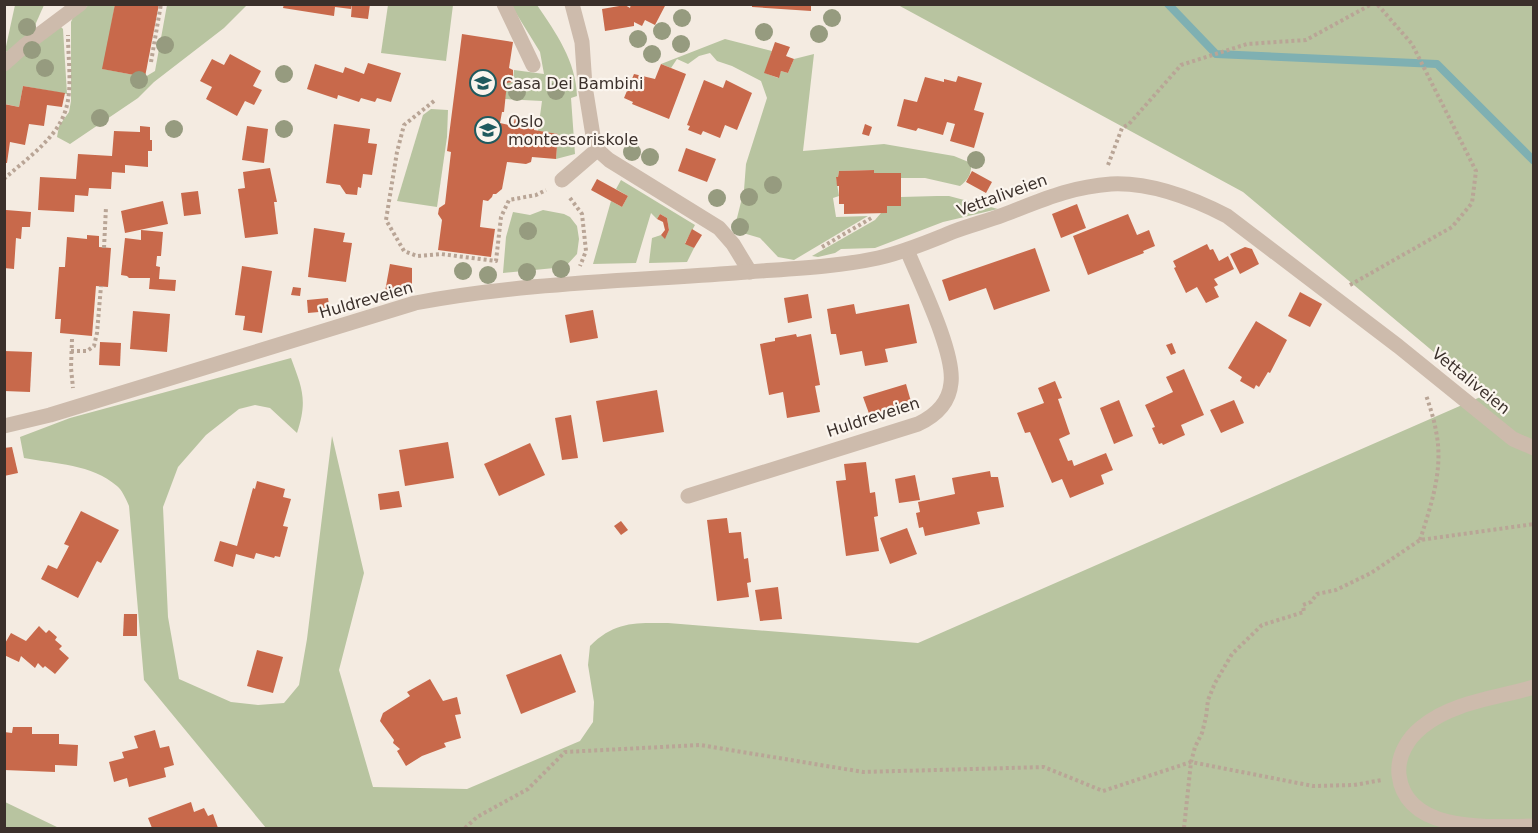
<svg xmlns="http://www.w3.org/2000/svg" width="1538" height="833" font-family="'DejaVu Sans',sans-serif">
<style>
.green{fill:#b8c4a0}
.lines{fill:none;stroke-linecap:round;stroke-linejoin:round}
.stream{stroke:#7fb0b2;stroke-width:8}
.building{fill:#c8694b}
.path{stroke:#b9a596;stroke-width:4;stroke-dasharray:3 3;stroke-linecap:butt}
.lane{stroke:#cdbbac;stroke-width:15}
.street{stroke:#cdbbac;stroke-width:15}
.tree{fill:#969b7f}
.labels{text-anchor:middle;dominant-baseline:central;stroke-width:4.5;stroke-linejoin:round;paint-order:stroke}
.poi-label{font-size:16px;fill:#3b302b;stroke:#fbf5ee;text-anchor:start}
.street-label{font-size:16px;fill:#3b302b;stroke:#fbf5ee}
</style>
<rect width="100%" height="100%" fill="#f4ebe1"/>
<g class="green">
<polygon points="15,5 44,5 32,32 7,52 5,51"/>
<polygon points="89,5 115,5 103,69 145,77 155,71 167,5 247,5 224,28 154,82 138,98 70,144 57,137 59,126 69,112 71,101 71,22 74,15"/>
<polygon points="388,5 453,5 446,61 381,53"/>
<path d="M511,5H537C556,33 576,61 577,96L571,98L575,154L556,159L558,134L538,131L542,101L505,99L507,83L513,82L514,70L544,74L540,52Z"/>
<path d="M898,5H1533V828H266L144,680L129,506C126,499 122,490 117,486C92,464 55,464 24,458L20,437L70,418L291,358C302,388 308,400 297,433L270,408L255,405L239,409L206,435L178,467L163,507L168,617L179,679L231,702L258,705L284,703L299,685L307,639L332,436L364,573L339,670L373,787L467,789L580,741L593,722L594,702L588,665L590,646C615,621 635,623 668,623L918,643L1485,395L1243,192Z"/>
<polygon points="59,25 63,29 67,94 23,86 19,107 5,104 5,71"/>
<path d="M725,39L772,51L765,73L778,78L781,71L788,73L794,59L814,54L803,151L884,144L954,156L971,163C972,173 968,180 960,186L925,178H901L900,173H874V170L839,171L838,177H836L839,196L833,198L836,217L868,216L794,260L778,257L760,238L743,233L736,222L744,190L746,164L767,98L761,81L732,66L717,61L710,53L699,56L688,64L677,59L671,68L661,64Z"/>
<polygon points="431,109 448,110 447,137 437,207 397,201 423,115"/>
<polygon points="621,180 695,225 685,243 694,248 687,262 649,263 652,238 661,235 665,238 669,230 667,218 660,214 657,219 651,213 636,263 593,264 611,201 622,207 628,196 616,189"/>
<polygon points="937,196 949,196 998,209 943,222 875,248 841,249 835,253 818,257 812,256 875,220 887,206 901,206 901,197"/>
<polygon points="543,210 564,214 570,217 577,226 579,239 577,254 565,267 503,273 506,237 513,212 530,215"/>
<polygon points="4,802 5,802 59,828 5,828"/>
</g>
<g class="lines">
<polyline class="stream" points="1168,4 1216,54 1437,64 1534,161"/>
</g>
<g class="building">
<polygon points="115,4 159,4 145,77 102,69"/>
<polygon points="284,4 352,4 351,9 335,7 334,16 283,8"/>
<polygon points="352,4 370,4 368,19 351,17"/>
<polygon points="631,4 666,4 655,25 645,20 642,26 634,22 634,26 605,31 602,9 625,5 630,8"/>
<polygon points="752,4 811,4 811,11 752,7"/>
<polygon points="462,34 513,42 509,68 513,70 513,82 507,83 504,112 502,112 500,123 513,126 515,118 528,119 528,126 534,127 534,130 558,134 556,159 532,157 531,162 526,164 507,162 502,189 496,194 493,194 492,197 488,201 483,200 480,227 495,229 491,257 438,250 442,220 438,214 439,208 445,204 451,152 447,151"/>
<polygon points="775,42 790,47 786,56 794,59 788,73 781,71 779,78 764,73"/>
<polygon points="230,54 261,71 253,86 262,90 254,105 245,101 237,116 206,99 212,87 200,81 212,59 224,65"/>
<polygon points="368,63 401,73 391,102 377,98 375,102 361,98 359,102 338,95 337,99 307,89 315,64 343,73 345,67 364,74"/>
<polygon points="661,64 686,74 669,119 632,104 633,102 624,98 634,74 655,79"/>
<polygon points="958,76 982,83 974,110 984,113 974,148 950,141 955,124 947,122 943,135 918,128 916,131 897,126 904,99 917,102 925,77 944,82 944,79 956,82"/>
<polygon points="704,80 723,88 726,80 752,93 737,130 725,125 720,138 703,131 701,135 688,130 690,126 687,125"/>
<polygon points="23,86 65,93 62,107 47,105 44,126 29,124 25,145 10,142 7,163 4,163 4,104 19,107"/>
<polygon points="334,124 370,129 368,143 377,144 372,175 363,174 361,188 358,187 357,195 346,194 340,185 326,183"/>
<polygon points="865,124 872,127 869,136 862,134"/>
<polygon points="140,126 150,127 150,140 152,140 152,151 148,151 148,167 125,165 125,173 112,172 111,189 89,188 88,196 75,195 74,212 38,210 40,177 76,179 78,154 112,156 114,131 140,132"/>
<polygon points="247,126 268,129 264,163 242,160"/>
<polygon points="686,148 716,159 707,182 678,171"/>
<polygon points="270,168 277,202 274,202 278,234 245,238 238,189 245,188 243,172"/>
<polygon points="874,170 874,173 901,173 901,206 887,206 887,213 844,214 844,204 839,204 839,186 837,186 836,177 838,177 839,171"/>
<polygon points="972,171 992,182 986,193 966,182"/>
<polygon points="597,179 628,196 622,207 591,190"/>
<polygon points="198,191 201,214 184,216 181,193"/>
<polygon points="163,201 168,224 125,233 121,211"/>
<polygon points="1077,204 1086,228 1061,238 1052,214"/>
<polygon points="6,210 31,212 30,227 22,227 21,239 16,238 14,269 4,268"/>
<polygon points="660,214 667,218 669,230 665,239 661,235 665,230 663,222 657,219"/>
<polygon points="1128,214 1137,235 1149,230 1155,246 1143,251 1144,253 1088,275 1073,236"/>
<polygon points="314,228 345,233 343,242 352,243 346,282 308,277"/>
<polygon points="692,229 702,235 694,248 685,244"/>
<polygon points="141,230 163,232 161,256 157,256 156,266 160,267 159,279 176,280 175,291 149,289 150,278 129,278 127,276 121,275 125,238 141,240"/>
<polygon points="87,235 99,236 99,247 111,248 108,287 96,286 92,336 60,333 61,319 55,319 59,267 65,267 67,237 87,239"/>
<polygon points="1207,244 1210,250 1213,249 1219,261 1228,256 1234,269 1214,279 1218,285 1214,287 1219,297 1206,303 1197,287 1186,293 1174,268 1176,267 1173,261"/>
<polygon points="1245,247 1252,249 1259,264 1240,274 1230,254"/>
<polygon points="1035,248 1050,291 994,310 986,288 949,301 942,280"/>
<polygon points="390,264 412,268 412,290 384,297"/>
<polygon points="242,266 272,271 262,333 243,330 245,316 235,315"/>
<polygon points="293,287 301,288 300,296 291,295"/>
<polygon points="1300,292 1322,304 1310,327 1288,316"/>
<polygon points="808,294 812,318 788,323 784,298"/>
<polygon points="328,298 330,311 308,313 307,300"/>
<polygon points="854,304 856,314 909,304 917,343 885,349 888,362 865,366 862,351 840,355 836,334 831,334 827,309"/>
<polygon points="593,310 598,338 570,343 565,315"/>
<polygon points="133,311 170,314 167,352 130,349"/>
<polygon points="1256,321 1287,340 1270,373 1268,372 1259,387 1256,385 1254,389 1240,381 1242,377 1228,368"/>
<polygon points="796,334 797,337 811,334 820,385 815,386 820,412 787,418 783,392 769,395 760,344 775,341 775,338"/>
<polygon points="100,342 121,343 120,366 99,365"/>
<polygon points="1172,343 1176,353 1171,355 1166,345"/>
<polygon points="4,351 32,352 30,392 4,391"/>
<polygon points="1184,369 1204,415 1181,425 1185,435 1163,445 1162,443 1159,444 1152,428 1155,427 1145,405 1173,392 1166,377"/>
<polygon points="1055,381 1062,398 1058,399 1070,434 1059,439 1068,461 1072,460 1074,466 1106,453 1113,470 1101,475 1104,484 1070,498 1062,479 1052,483 1030,432 1025,433 1017,413 1044,403 1038,388"/>
<polygon points="906,384 912,405 871,419 863,397"/>
<polygon points="657,390 664,432 603,442 596,401"/>
<polygon points="1119,400 1133,436 1114,444 1100,408"/>
<polygon points="1234,400 1244,423 1221,433 1210,410"/>
<polygon points="571,415 578,458 562,460 555,418"/>
<polygon points="448,442 454,478 405,486 399,450"/>
<polygon points="530,443 545,475 499,496 484,464"/>
<polygon points="12,447 18,473 4,476 4,448"/>
<polygon points="866,462 870,493 875,492 878,516 874,517 879,551 846,556 836,481 846,480 844,464"/>
<polygon points="990,471 991,477 998,477 1004,507 977,512 980,524 925,536 923,527 919,528 916,513 920,512 918,502 955,494 952,478"/>
<polygon points="915,475 920,500 899,503 895,479"/>
<polygon points="257,481 285,489 283,497 291,499 283,526 288,527 280,557 275,556 274,558 256,553 254,559 236,554 233,567 214,561 220,541 237,546 253,488 255,489"/>
<polygon points="399,491 402,507 380,510 378,494"/>
<polygon points="81,511 119,530 101,563 97,561 78,598 41,579 48,565 57,569 69,546 64,544"/>
<polygon points="727,518 729,533 741,532 744,559 748,558 751,582 747,583 749,597 717,601 707,520"/>
<polygon points="621,521 628,530 621,535 614,526"/>
<polygon points="907,528 917,554 890,564 880,538"/>
<polygon points="778,587 782,619 760,621 755,590"/>
<polygon points="124,614 137,614 137,636 123,636"/>
<polygon points="39,626 46,633 49,630 57,637 55,640 62,646 59,649 69,658 55,674 45,666 43,668 38,663 35,668 21,656 19,662 4,655 4,645 11,633 26,641"/>
<polygon points="257,650 283,657 273,693 247,686"/>
<polygon points="561,654 576,692 521,714 506,675"/>
<polygon points="430,679 443,701 457,697 461,714 455,715 461,738 444,743 446,747 422,756 406,766 397,751 400,749 393,743 394,740 380,721 383,713 410,696 407,692"/>
<polygon points="13,727 32,727 32,734 59,734 59,744 78,745 77,766 55,765 55,772 4,770 4,732 12,733"/>
<polygon points="155,730 160,748 169,746 174,765 164,768 166,777 129,787 127,778 114,782 109,762 124,758 122,752 138,748 134,736"/>
<polygon points="191,802 194,812 204,808 208,816 213,814 218,828 152,828 148,818"/>
</g>
<g class="lines">
<g class="path">
<polyline points="151,62 161,4"/>
<polyline points="434,101 404,125 397,152 386,220 404,251 417,256 441,254 496,261 501,217 509,200 536,195 546,190"/>
<polyline points="1108,165 1122,128 1129,124 1181,65 1247,44 1306,40 1372,4"/>
<path d="M4,179C27,158 60,137 67,105C72,84 68,58 68,35"/>
<polyline points="570,198 582,214 586,251 580,266"/>
<polyline points="822,247 873,217"/>
<polyline points="104,248 106,207"/>
<polyline points="1350,285 1452,227 1472,203 1476,171 1412,44 1377,4"/>
<polyline points="72,339 71,368 73,388"/>
<polyline points="71,351 87,351 94,346 97,333 101,286"/>
<path d="M1420,540C1431,505 1444,469 1436,431C1434,419 1430,407 1426,395"/>
<polyline points="465,828 477,817 528,789 565,752 700,745 863,772 1044,767 1103,791 1191,762 1313,786 1354,785 1382,780"/>
<polyline points="1184,828 1191,762 1195,747 1202,733 1206,717 1208,700 1215,683 1232,654 1262,625 1304,612 1303,605 1311,602 1317,594 1336,590 1371,573 1420,540 1534,524"/>
</g>
<g class="lane">
<polyline points="504,4 533,65"/>
<polyline points="4,64 24,46 80,4"/>
<polyline points="562,180 598,149"/>
<path d="M688,496L918,424C935,416 949,404 951,383C955,352 919,280 907,250"/>
</g>
<g class="street">
<polyline points="572,4 582,42 585,86 594,142 600,152 609,160 719,228 733,244 750,272"/>
<path d="M4,426L50,415L415,303C520,283 628,281 735,273C782,269 832,268 878,258C905,252 930,241 955,231C971,225 987,221 1003,215C1040,201 1069,187 1111,184C1151,182 1192,198 1227,216L1398,346L1513,439L1534,448"/>
<path d="M1534,687C1497,698 1452,702 1422,727C1408,738 1397,756 1399,775C1406,833 1488,827 1534,826"/>
</g>
</g>
<g class="tree">
<circle cx="682" cy="18" r="9"/>
<circle cx="832" cy="18" r="9"/>
<circle cx="27" cy="27" r="9"/>
<circle cx="662" cy="31" r="9"/>
<circle cx="764" cy="32" r="9"/>
<circle cx="819" cy="34" r="9"/>
<circle cx="638" cy="39" r="9"/>
<circle cx="681" cy="44" r="9"/>
<circle cx="165" cy="45" r="9"/>
<circle cx="32" cy="50" r="9"/>
<circle cx="652" cy="54" r="9"/>
<circle cx="45" cy="68" r="9"/>
<circle cx="284" cy="74" r="9"/>
<circle cx="139" cy="80" r="9"/>
<circle cx="556" cy="91" r="9"/>
<circle cx="517" cy="92" r="9"/>
<circle cx="100" cy="118" r="9"/>
<circle cx="174" cy="129" r="9"/>
<circle cx="284" cy="129" r="9"/>
<circle cx="632" cy="152" r="9"/>
<circle cx="650" cy="157" r="9"/>
<circle cx="976" cy="160" r="9"/>
<circle cx="773" cy="185" r="9"/>
<circle cx="749" cy="197" r="9"/>
<circle cx="717" cy="198" r="9"/>
<circle cx="740" cy="227" r="9"/>
<circle cx="528" cy="231" r="9"/>
<circle cx="561" cy="269" r="9"/>
<circle cx="463" cy="271" r="9"/>
<circle cx="527" cy="272" r="9"/>
<circle cx="488" cy="275" r="9"/>
</g>
<defs>
<symbol id="school-ring" viewBox="-11 -11 22 22"><circle r="9.5" fill="#fbf5ee" stroke="#1f5a5e" stroke-width="1.5"/><path d="M0-5L7-2L0 1L-7-2ZM-4 1L0 2.5L4 1V4Q0 6-4 4Z" fill="#1f5a5e"/></symbol>
</defs>
<g fill-rule="evenodd">
<use href="#school-ring" x="468" y="68" width="30" height="30"/>
<use href="#school-ring" x="473" y="115" width="30" height="30"/>
</g>
<g class="labels">
<g class="poi-label">
<text x="502" y="83">Casa Dei Bambini</text>
<text x="508" y="121">Oslo<tspan x="508" dy="18">montessoriskole</tspan></text>
</g>
<g class="street-label">
<text transform="translate(1002 195) rotate(-20)">Vettaliveien</text>
<text transform="translate(366 300) rotate(-16)">Huldreveien</text>
<text transform="translate(1471 381) rotate(39)">Vettaliveien</text>
<text transform="translate(873 417) rotate(-18)">Huldreveien</text>
</g>
</g>
<rect width="1538" height="833" fill="none" stroke="#3b302b" stroke-width="12"/>
</svg>
